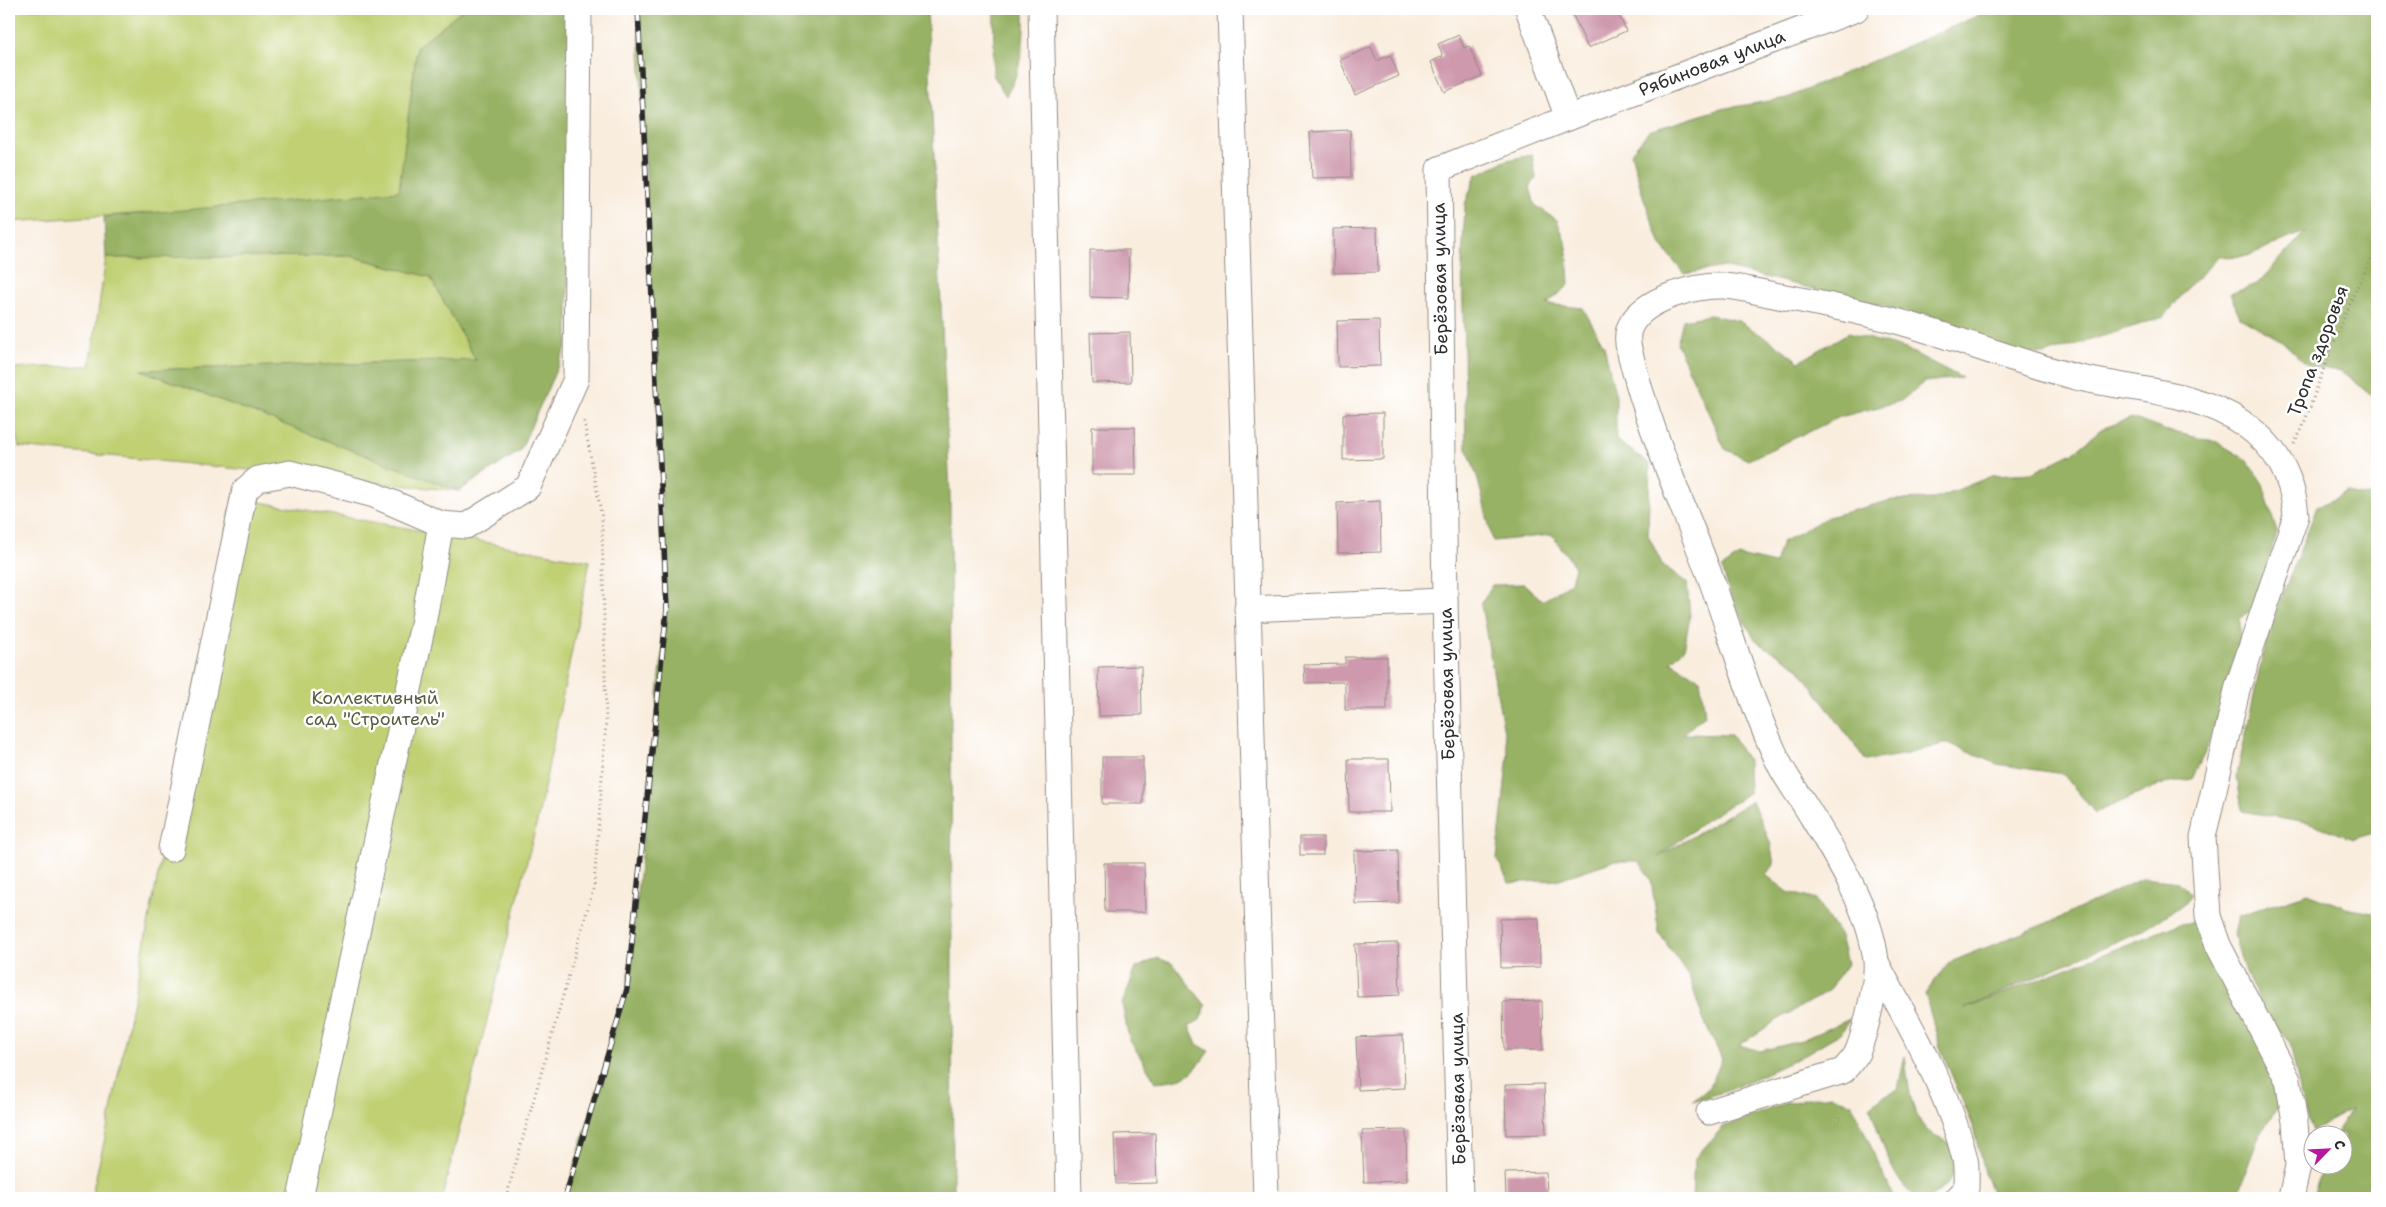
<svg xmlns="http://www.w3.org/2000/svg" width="2386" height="1207" font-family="'Shantell Sans',sans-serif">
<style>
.green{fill:#c0d073;stroke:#767e4f}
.forest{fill:#98b265;stroke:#626e48}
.building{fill:#ce99ad}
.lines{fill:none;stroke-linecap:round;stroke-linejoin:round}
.minor-casing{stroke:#928c84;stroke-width:27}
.path{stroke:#928c84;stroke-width:3;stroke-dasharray:1 4;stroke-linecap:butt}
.minor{stroke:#fff;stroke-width:25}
.rail-casing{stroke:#2b2b2b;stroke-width:5.5}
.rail{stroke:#fff;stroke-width:4;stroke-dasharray:11;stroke-linecap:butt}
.labels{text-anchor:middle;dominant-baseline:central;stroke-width:5;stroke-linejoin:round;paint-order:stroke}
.street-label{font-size:18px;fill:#2b2b2b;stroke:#fff}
.park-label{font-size:18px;fill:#585d41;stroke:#fff}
</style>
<rect width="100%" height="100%" fill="#fff"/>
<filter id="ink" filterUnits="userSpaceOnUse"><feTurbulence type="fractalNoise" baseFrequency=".02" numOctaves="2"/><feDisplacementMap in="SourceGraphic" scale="10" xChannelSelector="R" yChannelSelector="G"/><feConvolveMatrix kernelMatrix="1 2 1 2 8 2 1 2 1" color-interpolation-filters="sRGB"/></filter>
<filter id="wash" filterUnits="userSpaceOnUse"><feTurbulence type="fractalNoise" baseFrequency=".0096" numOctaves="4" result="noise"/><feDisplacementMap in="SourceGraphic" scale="20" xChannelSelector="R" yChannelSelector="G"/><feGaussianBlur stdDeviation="1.12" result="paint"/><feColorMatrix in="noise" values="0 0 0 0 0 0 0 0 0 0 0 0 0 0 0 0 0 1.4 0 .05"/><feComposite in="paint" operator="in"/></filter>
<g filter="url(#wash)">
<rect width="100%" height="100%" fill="#f9edde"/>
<g class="green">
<polygon points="9,9 463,9 417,47 399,191 213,209 9,222"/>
<polygon points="351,256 430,277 476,360 142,370 459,491 19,447 9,402 9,368 90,366 106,258"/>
<polygon points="233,497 590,561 538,818 442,1198 91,1198 110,1116"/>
</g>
<g class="forest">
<polygon points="463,9 569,9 568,343 520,451 459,491 141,370 476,360 430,277 351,256 106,258 104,217 399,191 417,47"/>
<polygon points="638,9 927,9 950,494 953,1198 565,1198 627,989 667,609"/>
<path d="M994,9H1024C1025,39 1022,70 1006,96L993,75Z"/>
<polygon points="2016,9 2377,9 2377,399 2341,371 2308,366 2282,341 2240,317 2230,294 2257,284 2306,231 2248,256 2219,257 2191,284 2164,317 2046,354 2023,353 1903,311 1724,267 1684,274 1661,245 1643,196 1631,153 1649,131 1721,109 1787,98 1984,13"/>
<polygon points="1532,155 1536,178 1530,187 1535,205 1557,220 1567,247 1569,285 1547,304 1583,308 1604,346 1616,397 1616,440 1650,464 1648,535 1662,564 1687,583 1690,616 1684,649 1671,662 1700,679 1705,715 1683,734 1731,735 1748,761 1749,793 1706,820 1658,857 1752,801 1770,842 1774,865 1766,875 1788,892 1816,900 1840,936 1847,964 1828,991 1779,1019 1739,1045 1760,1051 1797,1042 1850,1019 1841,1033 1795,1060 1727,1091 1693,1101 1710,1087 1722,1059 1703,1019 1689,976 1659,933 1651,880 1639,861 1614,861 1556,880 1509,883 1497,859 1508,754 1481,605 1492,585 1524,584 1543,601 1571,582 1575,567 1552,535 1493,541 1477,476 1466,445 1462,263 1465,204 1476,175 1507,160"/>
<polygon points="1710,315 1739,321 1780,347 1799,362 1848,333 1906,349 1962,378 1924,382 1901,401 1840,417 1748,460 1725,449 1677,344 1683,320"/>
<polygon points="2132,418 2164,430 2217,442 2247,460 2263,484 2277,532 2255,606 2240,620 2240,644 2210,742 2192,779 2159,785 2095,813 2063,774 1997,764 1946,743 1907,754 1866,761 1798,667 1756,641 1732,600 1722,568 1739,556 1775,564 1782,542 1828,517 1892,500 1935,499 1994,475 2032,473 2073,453 2101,429"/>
<polygon points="2348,492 2377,498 2377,832 2353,839 2307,822 2242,811 2237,775 2267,635 2317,507"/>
<polygon points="2143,878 2179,882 2191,894 2183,905 2142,930 1964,1009 2179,924 2197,922 2277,1078 2282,1103 2260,1134 2245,1173 2239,1198 1995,1198 1984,1173 1973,1126 1940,1047 1925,994 1948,963 2064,916"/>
<polygon points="2308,893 2346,908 2373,913 2377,908 2377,1198 2312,1198 2324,1165 2344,1164 2344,1134 2335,1134 2352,1109 2313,1130 2305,1115 2290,1043 2269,1020 2245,972 2234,935 2238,916"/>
<path d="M1158,958L1173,964L1206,1006L1200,1020L1189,1026L1197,1044L1209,1051C1191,1077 1187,1079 1156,1082L1129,1039L1122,1004L1136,968Z"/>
<path d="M1905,1056C1908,1079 1909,1111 1926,1129C1936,1140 1949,1134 1953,1157C1955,1169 1953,1184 1941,1190C1936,1193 1926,1200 1920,1198C1892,1189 1879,1131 1870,1107L1882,1097L1898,1089Z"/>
<polygon points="1830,1095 1852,1104 1894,1198 1692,1198 1694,1159 1723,1127 1786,1103"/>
</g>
<g id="blocks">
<g class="building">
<polygon points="1570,9 1603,9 1605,15 1617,10 1626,31 1588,48"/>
<polygon points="1459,35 1464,48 1469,46 1482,76 1444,92 1431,62 1443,56 1438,44"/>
<polygon points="1371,47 1377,61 1390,55 1399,76 1355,95 1340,60"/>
<polygon points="1350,130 1351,177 1312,178 1310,132"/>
<polygon points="1377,228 1378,272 1334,273 1333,229"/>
<polygon points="1090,250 1129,250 1128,298 1090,297"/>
<polygon points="1379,320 1380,366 1338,367 1337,321"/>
<polygon points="1130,332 1131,382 1092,383 1090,333"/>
<polygon points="1383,413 1383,459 1343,460 1343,414"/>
<polygon points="1092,427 1135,427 1136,475 1092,475"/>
<polygon points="1380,501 1381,552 1338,553 1337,503"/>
<polygon points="1345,657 1387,657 1387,710 1345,710 1345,682 1305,683 1304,665 1345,664"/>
<polygon points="1141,666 1142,715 1099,716 1098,667"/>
<rect x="1102" y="757" width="41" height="47"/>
<polygon points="1348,759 1389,759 1390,812 1349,812"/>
<rect x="1300" y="837" width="23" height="18"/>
<polygon points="1398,850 1399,903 1355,904 1354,851"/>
<polygon points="1104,863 1144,863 1145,912 1105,912"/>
<polygon points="1539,918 1540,967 1501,968 1500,919"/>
<polygon points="1398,943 1400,995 1357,997 1355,944"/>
<polygon points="1542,1001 1543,1050 1504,1050 1503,1002"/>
<polygon points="1403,1035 1405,1088 1358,1090 1356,1037"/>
<polygon points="1544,1084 1546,1134 1506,1135 1505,1085"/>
<polygon points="1406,1130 1407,1181 1364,1182 1362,1131"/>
<polygon points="1155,1133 1157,1183 1116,1184 1114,1134"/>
<polygon points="1546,1172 1547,1198 1506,1198 1505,1173"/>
</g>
</g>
</g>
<g filter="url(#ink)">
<use href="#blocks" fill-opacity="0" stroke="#928c84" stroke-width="1"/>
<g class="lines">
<defs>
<g id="minor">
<polyline points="1041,9 1069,1198"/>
<polyline points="1230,9 1266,1198"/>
<polyline points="1528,9 1568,118"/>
<polyline points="1247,609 1445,601"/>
<polyline points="171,849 245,490 258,479 290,473 374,495 441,524"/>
<path d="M1877,964C1910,1027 1948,1089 1965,1159C1967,1168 1966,1180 1966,1189L1958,1198"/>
<path d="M1709,1112L1843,1071C1848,1065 1854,1059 1857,1053C1865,1034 1878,980 1876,961C1870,907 1833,851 1805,805C1797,792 1787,779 1780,765C1752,707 1734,643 1712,582C1684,506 1649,431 1630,353C1627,343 1626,332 1632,323C1647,298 1696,285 1723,286C1743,287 1765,294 1785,297C1823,304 1862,312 1900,322C1960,339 2019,363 2080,378C2134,390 2197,391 2244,424C2277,447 2293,477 2296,516L2238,686L2203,837L2208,916L2218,945L2288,1080L2295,1122L2298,1166L2291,1198"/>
<polyline points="300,1198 423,624 441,524 466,526 528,487 576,379 579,9"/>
<polyline points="1460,1198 1445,601 1439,169 1568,118 1856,9"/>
</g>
</defs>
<use href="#minor" class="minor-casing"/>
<g class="path">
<polyline points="2294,444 2302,429 2332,346 2358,285 2377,247"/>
<polyline points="506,1198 594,886 606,722 602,518 584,421"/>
</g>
<use href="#minor" class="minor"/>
<defs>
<polyline id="rail" points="565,1198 627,989 667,609 638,9"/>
</defs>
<use href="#rail" class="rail-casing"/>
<use href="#rail" class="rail"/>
</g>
</g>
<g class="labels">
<g class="street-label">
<text transform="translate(1712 63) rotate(-21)">Рябиновая улица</text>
<text transform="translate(1440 279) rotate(-91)">Берёзовая улица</text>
<text transform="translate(2318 351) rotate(-69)">Тропа здоровья</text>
<text transform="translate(1447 684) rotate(-91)">Берёзовая улица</text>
<text transform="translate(1458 1089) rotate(-91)">Берёзовая улица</text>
</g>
<g class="park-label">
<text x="375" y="698">Коллективный<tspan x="375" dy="21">сад "Строитель"</tspan></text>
</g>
</g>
<rect width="2386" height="1207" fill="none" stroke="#fff" stroke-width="30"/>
<g transform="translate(2328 1150) rotate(66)"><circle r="24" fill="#ffffff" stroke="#aaaaaa"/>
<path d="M0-4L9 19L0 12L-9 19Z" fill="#b5179e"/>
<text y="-8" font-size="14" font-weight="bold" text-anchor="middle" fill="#2b2b2b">С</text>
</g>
</svg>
